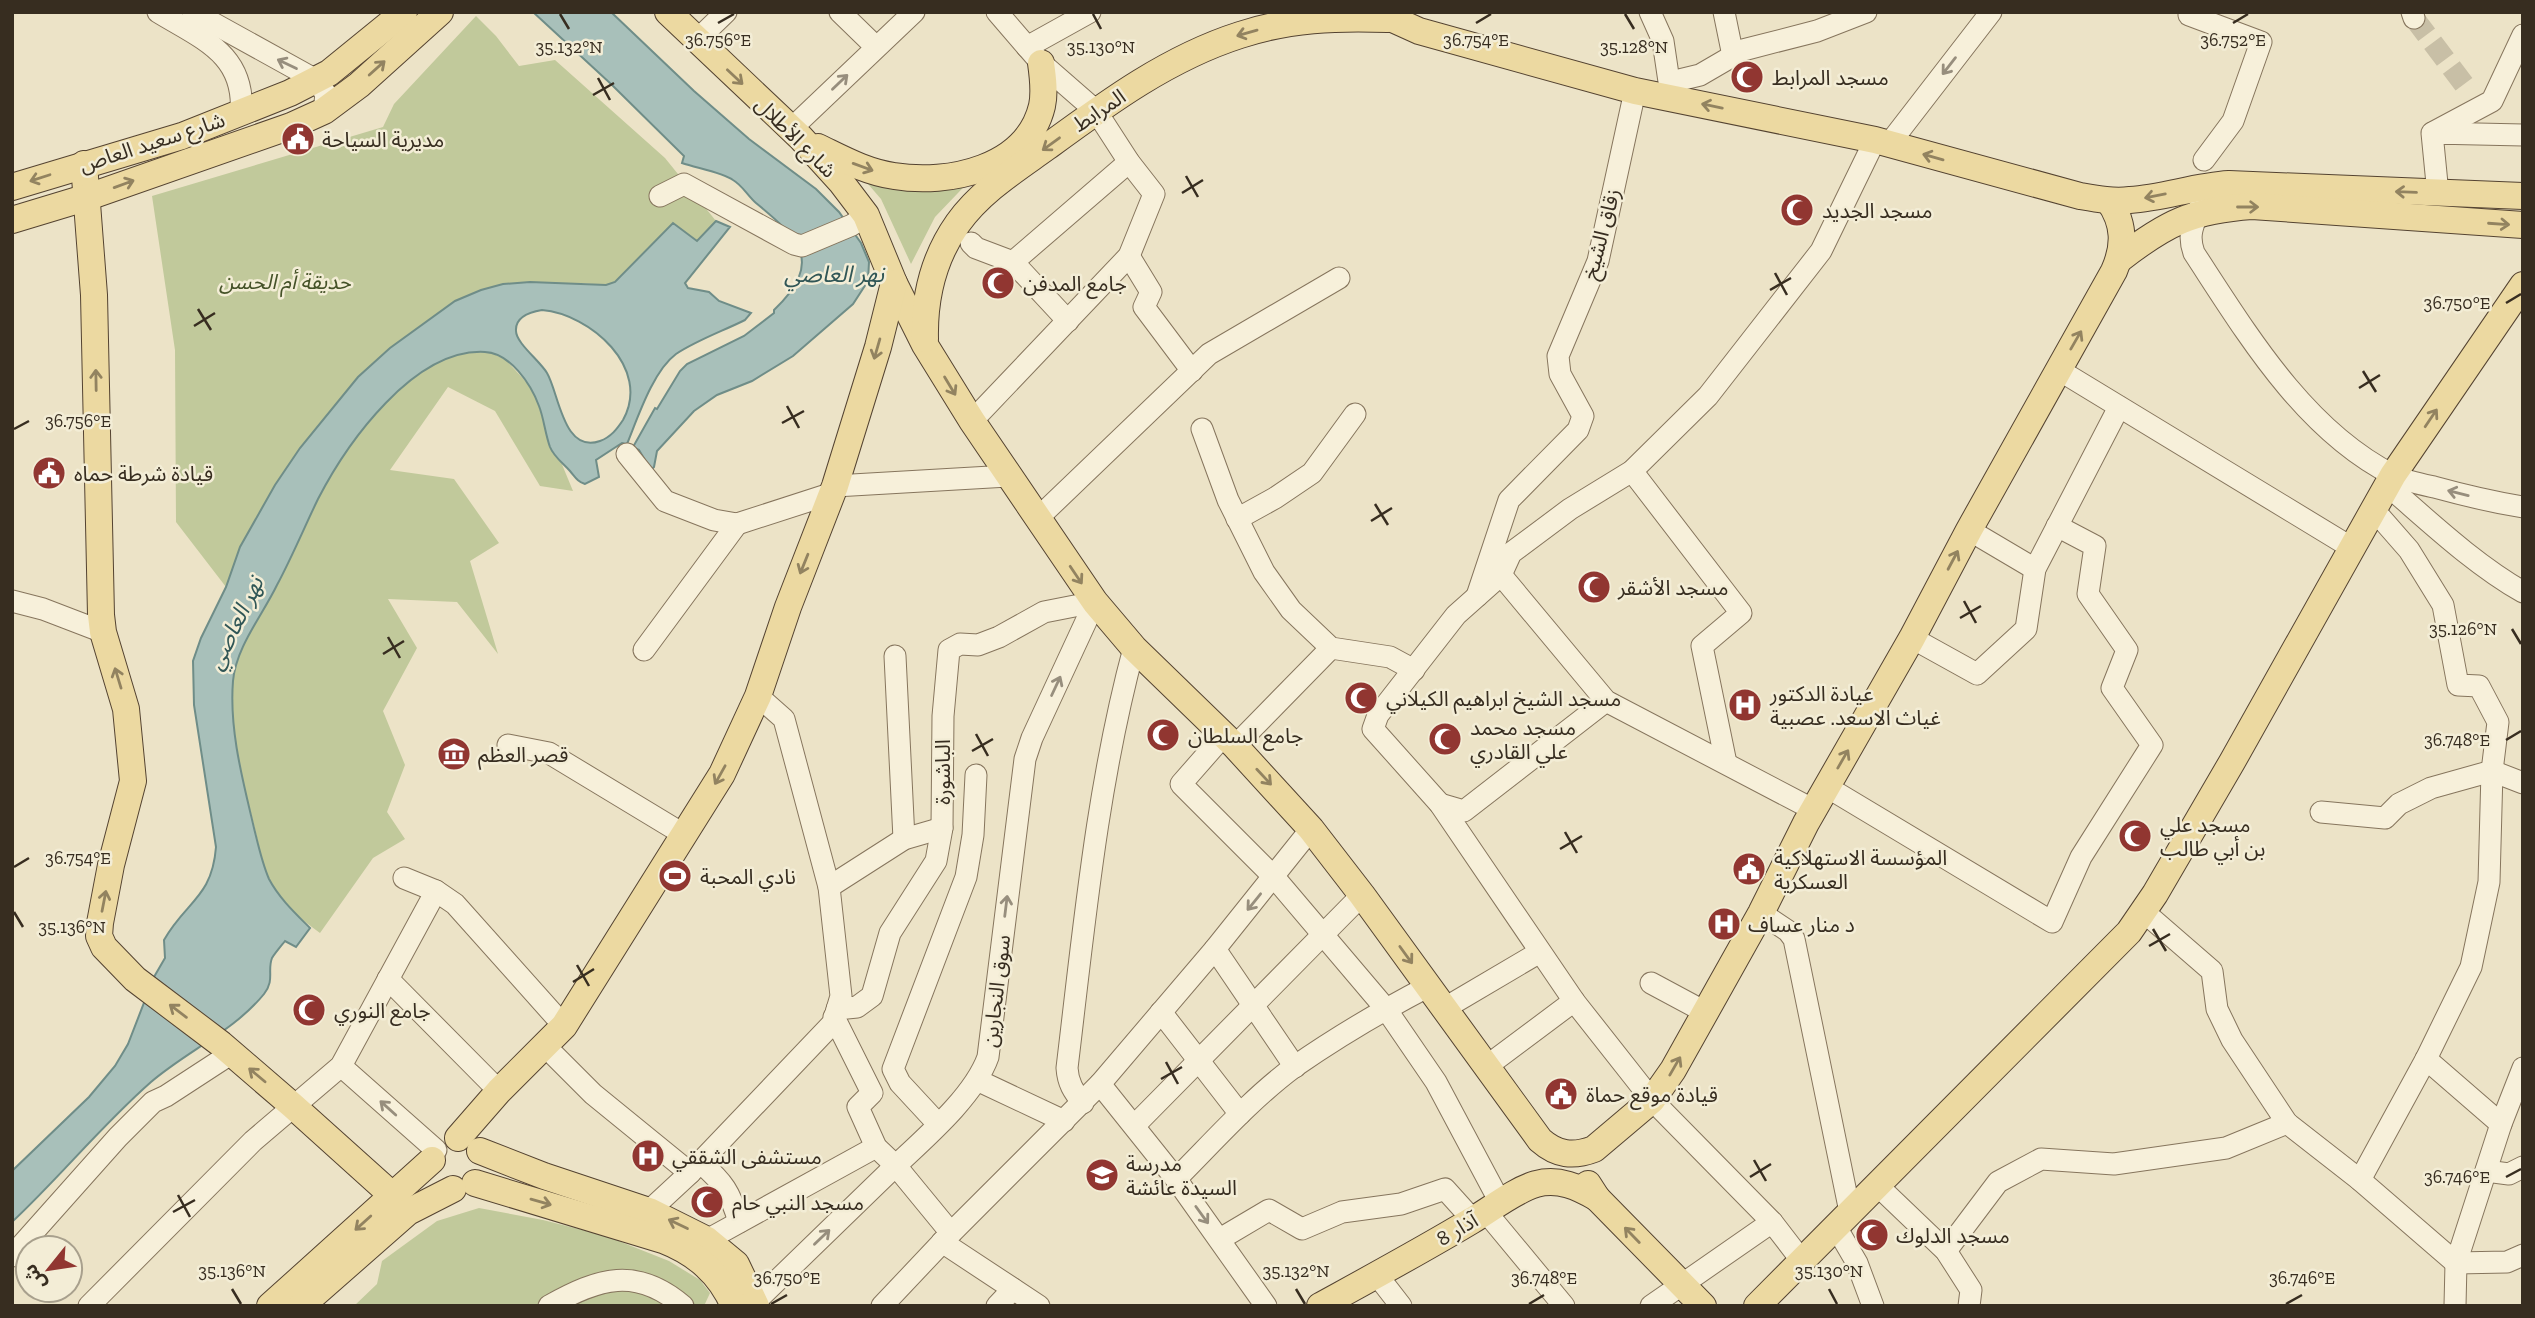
<svg xmlns="http://www.w3.org/2000/svg" width="2535" height="1318" font-family="'Zilla Slab','Noto Sans Arabic',serif">
<style>
.green{fill:#c1c99b}
.water{fill:#a8c0ba;stroke:#6f8d88;stroke-width:2;fill-rule:evenodd}
.lines{fill:none;stroke-linecap:round;stroke-linejoin:round}
.minor-tunnel{stroke:#c8bfa6;stroke-width:21;stroke-dasharray:21 10;stroke-linecap:butt}
.minor-casing{stroke:#86755d;stroke-width:23}
.major-casing{stroke:#544331;stroke-width:28}
.minor{stroke:#f7f0da;stroke-width:21}
.major{stroke:#ecd9a1;stroke-width:26}
.oneway{stroke:#928360}
.oneway2{stroke:#978e7d}
.ticks{fill:none;stroke:#372d20;stroke-width:2.5}
.labels{text-anchor:middle;dominant-baseline:central;stroke-width:5;stroke-linejoin:round;paint-order:stroke}
.poi-label{font-size:21px;fill:#372d20;stroke:#f3edd6;text-anchor:start}
.street-label{font-size:21px;fill:#372d20;stroke:#f3edd6}
.park-label{font-size:21px;font-style:italic;fill:#455228;stroke:#f3edd6}
.water-label{font-size:23px;font-style:italic;fill:#305656;stroke:#f3edd6}
.ticks-label{font-size:18px;text-anchor:middle;fill:#372d20;stroke:#f3edd6;stroke-width:5;stroke-linejoin:round;paint-order:stroke}
</style>
<rect width="100%" height="100%" fill="#ece3c7"/>
<g class="green">
<polygon points="476,16 496,36 519,66 555,60 665,158 716,221 697,241 635,261 621,279 606,285 579,283 481,290 455,302 390,348 358,377 300,448 275,485 240,547 226,587 176,522 175,350 152,196 383,127 394,104"/>
<polygon points="849,162 979,171 935,217 911,264 881,199"/>
<path d="M475,351L490,352L506,360L529,385L538,403L551,449L561,462L573,491L540,486L495,411L448,387L390,470L454,479L499,543L470,561L498,654L457,602L388,599L417,648L383,711L405,765L387,812L405,839L373,858L320,933C300,919 282,902 270,880C262,865 259,845 255,829C244,784 225,723 234,677C239,644 262,615 277,586C292,558 304,528 318,500C347,443 407,359 475,351Z"/>
<polygon points="479,1208 543,1220 606,1236 669,1261 700,1280 710,1293 704,1306 354,1306 377,1284 382,1261 437,1221"/>
</g>
<g class="water">
<path d="M533,12H611L694,91L749,139L816,189L839,212L861,243L869,262L868,281L853,304L793,356L752,381L717,395L694,411L657,451L654,467L651,470L639,450L633,447L655,408L657,409L680,371L687,364L744,336L774,313V310C824,262 800,239 756,203C748,196 742,185 733,180C722,172 696,168 682,163L684,156L611,84Z"/>
<path d="M716,221L730,227L685,283L688,288L709,292L719,301L751,313L745,320C723,331 697,340 676,354C653,371 638,417 627,444L622,443L596,460L599,477L585,484C577,481 576,478 570,471C563,463 554,457 550,447C545,433 544,419 539,406C531,384 510,353 485,352C414,348 347,443 318,499C304,528 292,557 277,585C262,616 236,647 233,681C229,730 243,781 254,828C258,844 262,863 269,879C279,898 295,913 310,928L296,947L285,941C281,946 275,953 272,958C267,971 275,980 264,994C234,1031 187,1051 151,1082C101,1126 60,1177 12,1222V1171L89,1097L115,1066L128,1044L154,977L165,958L164,940C186,901 212,898 216,847L194,705L193,661L201,638L226,587L240,547L275,485L300,448L358,377L390,348L455,301L481,290L503,284L530,282L606,285L615,282L673,223L697,241ZM542,310C590,314 652,368 623,420C617,429 611,437 600,441C563,454 559,393 547,373C540,361 516,343 516,331C515,317 530,312 542,310Z"/>
</g>
<g class="lines">
<polyline class="minor-tunnel" points="2414,18 2466,87"/>
<defs>
<g id="minor">
<path d="M158,12C202,39 246,54 241,114"/>
<polyline points="193,12 316,80 326,94 324,111"/>
<polyline points="840,12 876,47"/>
<polyline points="1650,12 1663,41 1671,95"/>
<polyline points="1724,12 1733,56"/>
<polyline points="2190,12 2189,15 2261,42 2233,121 2204,160"/>
<polyline points="2412,12 2414,18"/>
<polyline points="696,41 726,12"/>
<polyline points="1027,47 1090,12"/>
<polyline points="1671,82 1700,75 1743,50 1817,31 1866,12"/>
<polyline points="791,129 914,12"/>
<polyline points="2434,132 2492,101 2523,35"/>
<polyline points="1889,144 1991,12"/>
<polyline points="2438,194 2432,133 2523,135"/>
<polyline points="660,196 684,184 794,244 802,246 852,225 866,215"/>
<path d="M2200,207C2194,224 2187,234 2194,253C2247,334 2304,430 2393,475C2405,481 2420,484 2434,487C2463,495 2493,502 2523,507"/>
<polyline points="971,243 976,248 1013,262"/>
<polyline points="1129,256 1151,292 1144,307 1192,371"/>
<polyline points="1068,321 1013,262 1129,162"/>
<polyline points="2059,370 2352,548"/>
<polyline points="972,421 1129,256 1154,194 1129,162 1096,111 1041,63 997,12"/>
<polyline points="1202,429 1228,500 1264,572 1291,610 1331,648 1390,657 1414,670"/>
<polyline points="627,454 665,501 714,520 737,524 833,493"/>
<polyline points="1632,471 1741,613 1702,646 1726,763"/>
<polyline points="835,486 1008,476"/>
<path d="M2388,486C2431,523 2474,564 2523,592"/>
<polyline points="1038,518 1209,354 1339,278"/>
<polyline points="1237,519 1275,498 1312,473 1355,414"/>
<polyline points="1969,530 2035,569"/>
<polyline points="1501,575 1606,701 1814,810"/>
<polyline points="1477,596 1509,500 1578,430 1583,416 1560,374 1558,356 1598,261 1635,91"/>
<polyline points="12,601 43,609 103,632"/>
<polyline points="1912,638 1977,674 2026,629 2035,569 2119,407"/>
<polyline points="644,650 737,524"/>
<polyline points="895,656 904,839"/>
<polyline points="1224,735 1181,784 1274,877 1386,1009 1436,1082 1501,1204"/>
<polyline points="508,745 549,753 683,834"/>
<polyline points="1235,746 1331,648"/>
<polyline points="1827,787 2052,922 2081,857 2152,745 2112,688 2127,650 2088,594 2095,546 2057,526"/>
<polyline points="1440,804 1464,811 1606,701"/>
<polyline points="2321,812 2385,818 2399,804 2431,788 2492,771 2523,783"/>
<polyline points="404,878 436,891 455,904 564,1026"/>
<polyline points="829,887 904,839 942,828"/>
<polyline points="2144,912 2212,971 2217,1009 2232,1040 2287,1123 2360,1180 2456,1263 2507,1262 2523,1255"/>
<polyline points="1761,913 1788,931 1794,939 1850,1212"/>
<polyline points="1215,949 1295,1067"/>
<polyline points="388,979 499,1091"/>
<polyline points="1651,983 1705,1012"/>
<polyline points="1445,1008 1540,952"/>
<polyline points="837,1009 857,1007 872,996 890,933 936,861 942,828 943,716 949,650 960,644 978,645 999,637 1044,612 1095,602"/>
<polyline points="1161,1012 1240,1114"/>
<polyline points="834,1017 872,1093 858,1107 876,1147 896,1166 951,1233"/>
<polyline points="545,1046 593,1094 690,1173"/>
<polyline points="2426,1059 2501,1124"/>
<polyline points="341,1066 436,1150"/>
<polyline points="1487,1066 1574,1001"/>
<polyline points="977,1080 1064,1121"/>
<polyline points="1100,1084 1176,1179 1266,1306"/>
<path d="M1083,1103C1073,1091 1068,1083 1067,1068C1084,927 1097,785 1134,648"/>
<polyline points="938,1124 900,1083 893,1069 966,877 973,835 976,775"/>
<polyline points="1135,1125 1362,895"/>
<path d="M700,1162C724,1183 730,1192 739,1222"/>
<polyline points="2486,1171 2509,1174 2523,1167"/>
<path d="M1176,1179C1214,1141 1251,1099 1294,1067C1337,1037 1383,1010 1429,986"/>
<polyline points="2360,1180 2426,1059 2471,967 2489,882 2492,771 2498,722 2479,686 2458,685 2443,605 2409,550 2374,510"/>
<polyline points="1877,1185 1946,1251 1971,1290 1969,1306"/>
<polyline points="649,1211 690,1173 833,1023 841,996 829,887 784,719 758,696"/>
<polyline points="1486,1212 1564,1306"/>
<polyline points="1836,1227 1857,1263 1873,1306"/>
<polyline points="1220,1239 1269,1210 1302,1229 1342,1212 1401,1204 1445,1189 1473,1220"/>
<polyline points="707,1240 876,1147"/>
<polyline points="942,1242 1039,1306"/>
<polyline points="1946,1251 1998,1182 2041,1159 2114,1164 2226,1148 2287,1123"/>
<polyline points="12,1256 118,1137 153,1102 166,1096 232,1053"/>
<polyline points="1802,1261 1772,1222 1652,1100 1574,1001 1440,804 1373,729 1378,715 1456,615 1501,575 1511,553 1570,509 1632,471 1708,396 1821,251 1875,140"/>
<polyline points="1377,1275 1401,1306"/>
<path d="M755,1302C799,1259 843,1217 887,1174C919,1143 973,1099 988,1057L1025,759L1032,738L1095,602"/>
<polyline points="89,1306 253,1141 341,1066 436,891"/>
<path d="M549,1306C599,1278 636,1266 683,1306"/>
<polyline points="882,1306 951,1233 1100,1084 1215,949 1311,829"/>
<polyline points="997,1306 1013,1289"/>
<polyline points="1651,1306 1772,1222"/>
<polyline points="2455,1306 2456,1263 2501,1124 2523,1068"/>
</g>
<g id="major">
<path d="M668,12L801,138L841,182L866,215L894,283L925,345L972,421L1095,602L1134,648L1235,746L1311,829L1362,895L1540,1140C1557,1155 1573,1157 1594,1149L1652,1100L1673,1070L1761,913L1806,823L1912,638L1969,530L2114,271C2125,246 2125,224 2109,201"/>
<path d="M1377,12L1419,31L1635,91L1875,140L2080,196C2097,199 2113,202 2130,200C2163,198 2195,186 2229,184L2523,196"/>
<path d="M818,147C843,159 866,172 894,176C948,185 1027,169 1042,106C1045,92 1043,77 1041,63"/>
<polyline points="84,164 94,295 101,615 103,632 126,709 133,781 111,865 100,923 99,936 104,947 135,979 221,1044 293,1106 393,1196"/>
<polyline points="12,187 182,136 290,93 329,73 404,12"/>
<polyline points="12,220 88,197 291,126 324,111 359,85 440,12"/>
<path d="M2120,259C2166,223 2193,210 2252,206L2523,225"/>
<path d="M925,339C924,297 934,257 958,223C981,191 1015,170 1047,147C1107,103 1168,58 1240,35C1288,19 1337,17 1388,19"/>
<polyline points="458,1138 499,1091 564,1026 722,774 758,696 788,607 835,486 878,347 894,283"/>
<polyline points="480,1151 544,1176 649,1211 707,1240 736,1264 756,1306"/>
<path d="M475,1183L663,1240C696,1253 720,1273 734,1306"/>
<polyline points="1588,1184 1597,1198 1703,1306"/>
<polyline points="270,1306 432,1160"/>
<polyline points="301,1306 408,1212 453,1189"/>
<path d="M1320,1306C1371,1278 1421,1251 1471,1221C1490,1210 1515,1190 1536,1184C1559,1178 1578,1187 1597,1198"/>
<polyline points="1757,1306 2129,932 2155,894 2232,762 2393,475 2523,285"/>
</g>
</defs>
<use href="#minor" class="minor-casing"/>
<use href="#major" class="major-casing"/>
<use href="#minor" class="minor"/>
<use href="#major" class="major"/>
</g>
<defs><path id="oneway-shaft" d="M-6 0H5M1.5-3L5.5 0L1.5 3" fill="none" stroke-width="1.6" stroke-linecap="round" stroke-linejoin="round" transform="scale(1.75)"/></defs>
<g class="oneway">
<use href="#oneway-shaft" transform="translate(1247 33) rotate(164)"/>
<use href="#oneway-shaft" transform="translate(377 68) rotate(-42)"/>
<use href="#oneway-shaft" transform="translate(735 77) rotate(43)"/>
<use href="#oneway-shaft" transform="translate(1712 106) rotate(-168)"/>
<use href="#oneway-shaft" transform="translate(1051 144) rotate(144)"/>
<use href="#oneway-shaft" transform="translate(1933 157) rotate(-164)"/>
<use href="#oneway-shaft" transform="translate(863 167) rotate(20)"/>
<use href="#oneway-shaft" transform="translate(40 178) rotate(162)"/>
<use href="#oneway-shaft" transform="translate(124 184) rotate(-20)"/>
<use href="#oneway-shaft" transform="translate(2406 192) rotate(-178)"/>
<use href="#oneway-shaft" transform="translate(2155 196) rotate(169)"/>
<use href="#oneway-shaft" transform="translate(2248 207)"/>
<use href="#oneway-shaft" transform="translate(2499 224) rotate(4)"/>
<use href="#oneway-shaft" transform="translate(2076 340) rotate(-60)"/>
<use href="#oneway-shaft" transform="translate(877 349) rotate(106)"/>
<use href="#oneway-shaft" transform="translate(96 380) rotate(-91)"/>
<use href="#oneway-shaft" transform="translate(950 386) rotate(59)"/>
<use href="#oneway-shaft" transform="translate(2431 418) rotate(-56)"/>
<use href="#oneway-shaft" transform="translate(1953 560) rotate(-62)"/>
<use href="#oneway-shaft" transform="translate(804 564) rotate(112)"/>
<use href="#oneway-shaft" transform="translate(1076 575) rotate(56)"/>
<use href="#oneway-shaft" transform="translate(118 678) rotate(-107)"/>
<use href="#oneway-shaft" transform="translate(1843 759) rotate(-60)"/>
<use href="#oneway-shaft" transform="translate(720 775) rotate(119)"/>
<use href="#oneway-shaft" transform="translate(1264 777) rotate(47)"/>
<use href="#oneway-shaft" transform="translate(104 901) rotate(-79)"/>
<use href="#oneway-shaft" transform="translate(1406 955) rotate(54)"/>
<use href="#oneway-shaft" transform="translate(178 1011) rotate(-143)"/>
<use href="#oneway-shaft" transform="translate(1675 1066) rotate(-60)"/>
<use href="#oneway-shaft" transform="translate(257 1075) rotate(-140)"/>
<use href="#oneway-shaft" transform="translate(541 1202) rotate(16)"/>
<use href="#oneway-shaft" transform="translate(363 1223) rotate(138)"/>
<use href="#oneway-shaft" transform="translate(678 1224) rotate(-154)"/>
<use href="#oneway-shaft" transform="translate(1632 1235) rotate(-134)"/>
</g>
<g class="oneway2">
<use href="#oneway-shaft" transform="translate(287 64) rotate(-154)"/>
<use href="#oneway-shaft" transform="translate(1949 66) rotate(128)"/>
<use href="#oneway-shaft" transform="translate(840 82) rotate(-44)"/>
<use href="#oneway-shaft" transform="translate(2458 493) rotate(-166)"/>
<use href="#oneway-shaft" transform="translate(1056 686) rotate(-65)"/>
<use href="#oneway-shaft" transform="translate(1254 902) rotate(129)"/>
<use href="#oneway-shaft" transform="translate(1006 906) rotate(-83)"/>
<use href="#oneway-shaft" transform="translate(388 1108) rotate(-138)"/>
<use href="#oneway-shaft" transform="translate(1202 1215) rotate(54)"/>
<use href="#oneway-shaft" transform="translate(822 1237) rotate(-44)"/>
</g>
<path class="ticks" d="M560,14L569,29M1093,14L1101,29M1625,14L1634,29M718,23L734,14M1476,23L1491,14M2233,23L2248,14M598,78L610,100M593,95L614,83M1186,176L1198,197M1182,193L1203,180M1775,273L1787,295M1770,290L1791,278M2506,303L2521,294M198,309L211,330M194,326L215,313M2363,371L2376,392M2359,388L2380,375M787,406L799,428M782,423L804,411M14,429L29,421M1375,504L1388,525M1371,521L1392,508M1964,601L1976,623M1960,618L1981,606M2512,629L2521,644M388,637L400,658M383,654L404,641M976,734L988,756M2506,740L2521,731M972,751L993,739M1565,832L1577,853M1560,849L1582,836M14,867L29,858M14,912L23,927M2153,929L2166,951M2149,946L2170,934M577,965L589,986M573,982L594,969M1166,1062L1178,1084M1161,1079L1182,1067M1754,1160L1766,1181M1750,1177L1771,1164M2506,1177L2521,1169M178,1195L190,1217M173,1212L195,1200M232,1289L241,1304M1296,1289L1305,1304M1829,1289L1837,1304M771,1304L787,1295M1529,1304L1544,1295M2286,1304L2302,1295"/>
<defs>
<symbol id="mosque-disc" viewBox="-11 -11 22 22"><circle r="9.5" fill="#913631" stroke="#f3edd6"/><path d="M3.5-4.9A6 6 0 1 0 3.5 4.9A5 5 0 1 1 3.5-4.9Z" fill="#fff"/></symbol>
<symbol id="civic-disc" viewBox="-11 -11 22 22"><circle r="9.5" fill="#913631" stroke="#f3edd6"/><path d="M-.6-6.5H3V-4.5H.6V-3L4-1V1h2V6H-6V1h2V-1L-.6-3ZM-1.2 2.5V6h2.4V2.5Z" fill="#fff"/></symbol>
<symbol id="hospital-disc" viewBox="-11 -11 22 22"><circle r="9.5" fill="#913631" stroke="#f3edd6"/><path d="M-5-5h3v3.5h4V-5h3V5h-3V1.5h-4V5h-3Z" fill="#fff"/></symbol>
<symbol id="museum-disc" viewBox="-11 -11 22 22"><circle r="9.5" fill="#913631" stroke="#f3edd6"/><path d="M0-6L6-3V-2H-6V-3ZM-5-1h2V3h-2ZM-1-1h2V3h-2ZM3-1h2V3H3ZM-6 4H6V6H-6Z" fill="#fff"/></symbol>
<symbol id="stadium-disc" viewBox="-11 -11 22 22"><circle r="9.5" fill="#913631" stroke="#f3edd6"/><path d="M0-5a6.5 5 0 1 0 0 10a6.5 5 0 1 0 0-10ZM-3.5-1.8h7v3.6h-7Z" fill="#fff"/></symbol>
<symbol id="school-disc" viewBox="-11 -11 22 22"><circle r="9.5" fill="#913631" stroke="#f3edd6"/><path d="M0-5L7-2L0 1L-7-2ZM-4 1L0 2.5L4 1V4Q0 6-4 4Z" fill="#fff"/></symbol>
</defs>
<g fill-rule="evenodd">
<use href="#mosque-disc" x="1728" y="58" width="38" height="38"/>
<use href="#civic-disc" x="279" y="120" width="38" height="38"/>
<use href="#mosque-disc" x="1778" y="191" width="38" height="38"/>
<use href="#mosque-disc" x="979" y="264" width="38" height="38"/>
<use href="#civic-disc" x="30" y="454" width="38" height="38"/>
<use href="#mosque-disc" x="1575" y="568" width="38" height="38"/>
<use href="#mosque-disc" x="1342" y="679" width="38" height="38"/>
<use href="#hospital-disc" x="1726" y="686" width="38" height="38"/>
<use href="#mosque-disc" x="1144" y="716" width="38" height="38"/>
<use href="#mosque-disc" x="1426" y="720" width="38" height="38"/>
<use href="#museum-disc" x="435" y="735" width="38" height="38"/>
<use href="#mosque-disc" x="2116" y="817" width="38" height="38"/>
<use href="#civic-disc" x="1730" y="850" width="38" height="38"/>
<use href="#stadium-disc" x="656" y="857" width="38" height="38"/>
<use href="#hospital-disc" x="1705" y="905" width="38" height="38"/>
<use href="#mosque-disc" x="290" y="991" width="38" height="38"/>
<use href="#civic-disc" x="1542" y="1075" width="38" height="38"/>
<use href="#hospital-disc" x="629" y="1137" width="38" height="38"/>
<use href="#school-disc" x="1083" y="1156" width="38" height="38"/>
<use href="#mosque-disc" x="688" y="1183" width="38" height="38"/>
<use href="#mosque-disc" x="1853" y="1216" width="38" height="38"/>
</g>
<g class="labels">
<g class="poi-label">
<text x="1772" y="77">مسجد المرابط</text>
<text x="322" y="139">مديرية السياحة</text>
<text x="1822" y="210">مسجد الجديد</text>
<text x="1023" y="283">جامع المدفن</text>
<text x="74" y="473">قيادة شرطة حماه</text>
<text x="1618" y="587">مسجد الأشقر</text>
<text x="1770" y="693">عيادة الدكتور<tspan x="1770" dy="24">غياث الاسعد. عصبية</tspan></text>
<text x="1386" y="698">مسجد الشيخ ابراهيم الكيلاني</text>
<text x="1470" y="727">مسجد محمد<tspan x="1470" dy="24">علي القادري</tspan></text>
<text x="1188" y="735">جامع السلطان</text>
<text x="478" y="754">قصر العظم</text>
<text x="2160" y="824">مسجد علي<tspan x="2160" dy="24">بن أبي طالب</tspan></text>
<text x="1774" y="857">المؤسسة الاستهلاكية<tspan x="1774" dy="24">العسكرية</tspan></text>
<text x="700" y="876">نادي المحبة</text>
<text x="1748" y="924">د منار عساف</text>
<text x="334" y="1010">جامع النوري</text>
<text x="1586" y="1094">قيادة موقع حماة</text>
<text x="672" y="1156">مستشفى الشققي</text>
<text x="1126" y="1163">مدرسة<tspan x="1126" dy="24">السيدة عائشة</tspan></text>
<text x="732" y="1202">مسجد النبي حام</text>
<text x="1896" y="1235">مسجد الدلوك</text>
</g>
<g class="street-label">
<text transform="translate(1099 110) rotate(-34)">المرابط</text>
<text transform="translate(796 137) rotate(45)">شارع الأطلال</text>
<text transform="translate(152 142) rotate(-18)">شارع سعيد العاص</text>
<text transform="translate(1601 234) rotate(-75)">زقاق الشيخ</text>
<text transform="translate(942 772) rotate(-90)">الباشورة</text>
<text transform="translate(996 991) rotate(-83)">سوق النجارين</text>
<text transform="translate(1457 1229) rotate(-30)">8 آذار</text>
</g>
<g class="park-label">
<text x="285" y="281">حديقة أم الحسن</text>
</g>
<g class="water-label">
<text x="834" y="274">نهر العاصي</text>
<text transform="translate(235 623) rotate(-64)">نهر العاصي</text>
</g>
</g>
<g class="ticks-label">
<text x="718" y="46">36.756°E</text>
<text x="1476" y="46">36.754°E</text>
<text x="2233" y="46">36.752°E</text>
<text x="1634" y="53">35.128°N</text>
<text x="569" y="53">35.132°N</text>
<text x="1101" y="53">35.130°N</text>
<text x="2457" y="309">36.750°E</text>
<text x="78" y="427">36.756°E</text>
<text x="2463" y="635">35.126°N</text>
<text x="2457" y="746">36.748°E</text>
<text x="78" y="864">36.754°E</text>
<text x="72" y="933">35.136°N</text>
<text x="2457" y="1183">36.746°E</text>
<text x="232" y="1277">35.136°N</text>
<text x="1296" y="1277">35.132°N</text>
<text x="1829" y="1277">35.130°N</text>
<text x="787" y="1284">36.750°E</text>
<text x="1544" y="1284">36.748°E</text>
<text x="2302" y="1284">36.746°E</text>
</g>
<rect width="2535" height="1318" fill="none" stroke="#372d20" stroke-width="28"/>
<g transform="translate(49 1269) rotate(240)"><circle r="33" fill="#f3edd6" stroke="#a8a08d" stroke-width="2"/>
<path d="M0-5L12 26L0 18L-12 26Z" fill="#913631"/>
<text y="-10" font-size="19" font-weight="bold" text-anchor="middle" fill="#372d20">ش</text>
</g>
</svg>
